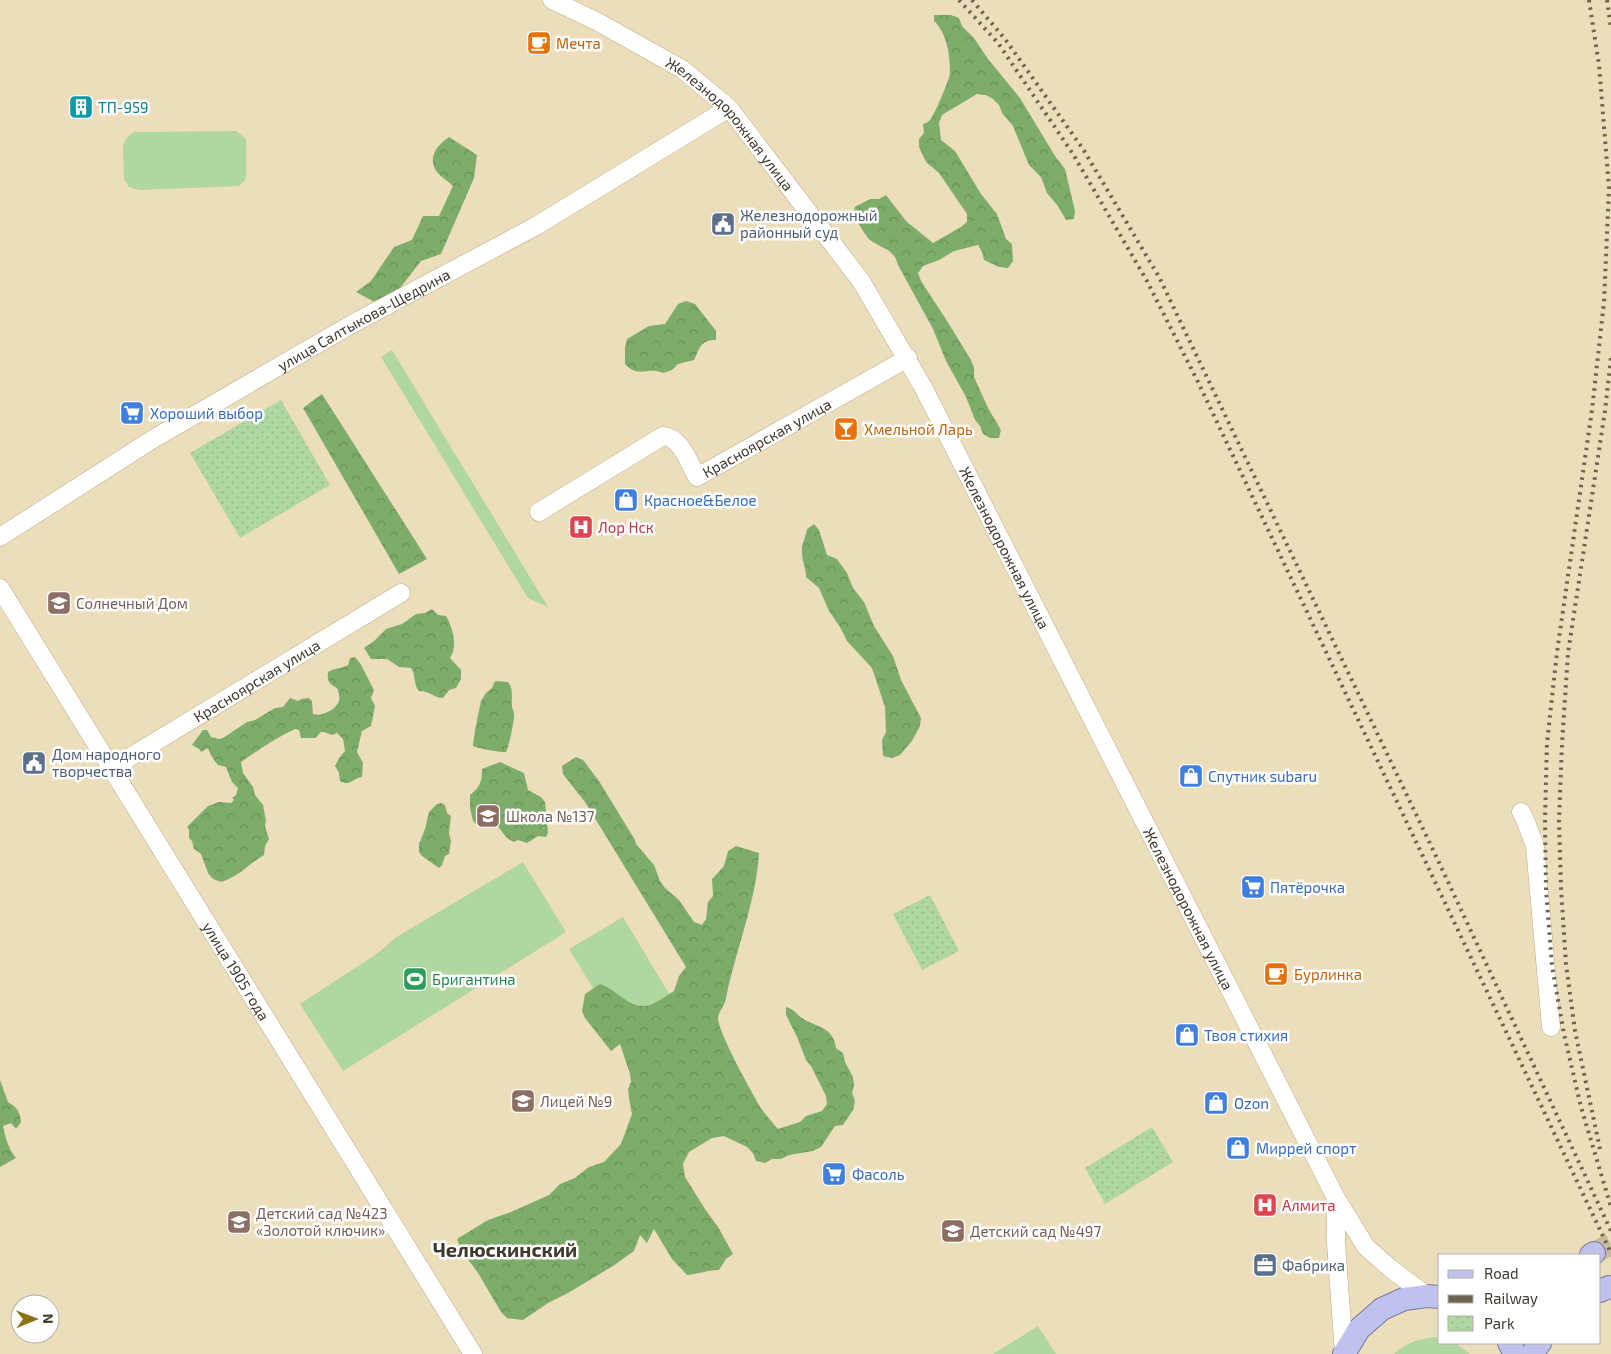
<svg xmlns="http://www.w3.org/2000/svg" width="1611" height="1354" font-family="'Exo 2',sans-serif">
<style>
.grass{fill:#afd79f}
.forest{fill:url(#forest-crowns)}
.park{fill:url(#park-dots)}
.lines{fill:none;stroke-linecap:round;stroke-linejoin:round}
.major-tunnel{stroke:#cabd9e;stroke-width:22;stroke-dasharray:22 11;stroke-linecap:butt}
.minor-casing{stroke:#b9ab88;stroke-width:19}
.major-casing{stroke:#7778a0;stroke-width:24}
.minor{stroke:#fff;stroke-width:18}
.major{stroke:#bfc2ec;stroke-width:22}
.rail{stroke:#6d6551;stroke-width:4;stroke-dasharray:2.5 5;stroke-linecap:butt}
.labels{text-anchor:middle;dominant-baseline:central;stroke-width:5;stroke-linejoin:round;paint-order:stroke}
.food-label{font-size:15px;fill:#c56008;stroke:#fff;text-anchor:start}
.culture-label{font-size:15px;fill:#0d838f;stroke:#fff;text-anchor:start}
.street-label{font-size:15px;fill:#3f392b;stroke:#fff}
.service-label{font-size:15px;fill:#4e5e75;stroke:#fff;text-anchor:start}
.shop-label{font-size:15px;fill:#366cbe;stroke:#fff;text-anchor:start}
.health-label{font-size:15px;fill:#be3a42;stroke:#fff;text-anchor:start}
.education-label{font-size:15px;fill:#785e54;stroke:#fff;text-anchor:start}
.leisure-label{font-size:15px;fill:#27864d;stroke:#fff;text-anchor:start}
.district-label{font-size:20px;font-weight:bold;fill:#3f392b;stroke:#fff}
</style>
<defs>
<pattern id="forest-crowns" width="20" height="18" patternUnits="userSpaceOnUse" patternTransform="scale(1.25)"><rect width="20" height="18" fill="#7ead6b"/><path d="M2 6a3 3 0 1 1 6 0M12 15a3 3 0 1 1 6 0" fill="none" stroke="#698e58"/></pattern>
<pattern id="park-dots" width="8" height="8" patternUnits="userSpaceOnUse" patternTransform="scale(1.25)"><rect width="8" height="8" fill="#afd79f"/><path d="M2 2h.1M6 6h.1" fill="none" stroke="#98b989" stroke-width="1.8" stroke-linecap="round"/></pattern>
</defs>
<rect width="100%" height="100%" fill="#eddebb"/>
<g class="grass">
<polygon points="236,131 246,139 246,179 239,186 140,190 129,187 124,179 123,145 128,136 134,132"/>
<polygon points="392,350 548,607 528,598 381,357"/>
<polygon points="523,862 566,932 343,1071 300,1004 378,953 398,936"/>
<polygon points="623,917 683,1017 630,1049 569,949"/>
<polygon points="1038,1326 1056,1354 993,1354"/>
<path d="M1436,1337L1440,1338V1343H1455L1470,1354H1394C1407,1342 1419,1339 1436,1337Z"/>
</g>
<g class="forest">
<path d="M934,15H951L959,18L962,26L974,38L988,59L1020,98L1055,156L1065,169L1075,211L1074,219L1066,220L1058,206L1047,193L1041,177L1029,165L1013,126L1002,113L999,105L993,99L986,95L977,94L942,115L939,123L941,140L955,151L981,194L997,214L1006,239L1012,244L1013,261L1008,268L999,267L984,260L982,252L978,245L954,251L939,260L923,266L918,273L921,281L949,324L971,360L974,368V377L988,408L1001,430L999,438H990L983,434L980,426L975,420L966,397L946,361L933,329L898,265C894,248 881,249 869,239C865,235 858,222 853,216L855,207L870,199H879L886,195L906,221L933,243L961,227L967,222V214L939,173L926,162L919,147V139L924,133L923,124C926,123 928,122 930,120C934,116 950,78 950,73C950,55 947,33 934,21Z"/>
<path d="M449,137L477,155L474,178L441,254L421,261L390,301L378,304L356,292L371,281L394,247L412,240L423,216H439L453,186C448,181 438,175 435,169C428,155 439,144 449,137Z"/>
<path d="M686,301L695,304L716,331V340C700,340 700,348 694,360L678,364L672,370L663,373C647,366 639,379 625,364V347L627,339L649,326L665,324L678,304Z"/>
<polygon points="322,394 427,559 399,574 303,408"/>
<path d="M814,524L819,530L827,555L837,559L847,573L853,588L864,602L874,626L893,656L901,680L921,718L920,726L912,741L900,755L892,758L883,756L882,740L886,732L885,707L872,668L847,641L840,627L829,611L819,588L806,577C806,568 802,561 802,553C801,544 806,537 807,529Z"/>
<path d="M432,609L438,615L446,616C453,628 458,647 450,658L461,670V679L456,688L449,690L443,698C434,698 430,691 419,691C413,684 416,675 411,668L399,667L387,659H371L364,648L374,641L386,629L402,624L416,614L425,613Z"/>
<path d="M355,657L360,663L374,690L371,698L375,706L371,726L362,731L357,752L363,763L362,777C353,778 350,787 340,781L339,773L335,766L339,758L345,751L343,739L337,733L332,735L324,732H321L315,738H301L299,730L295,729C275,738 259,750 241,762L243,773L253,787L255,795L263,805L266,821L265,826L269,839L265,846L264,855C249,864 238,877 221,882L213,879L208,873L201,854L194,849L192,841L189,838V830L187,827L208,806L219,802L231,803L234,800L232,798L236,795L238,788L232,782L226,767L218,765C214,760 210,755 208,748L201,752L199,749L192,745L203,730H207L211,737L219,739L223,738L247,722L255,720L275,708L283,707L290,698L298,701L301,699L309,698L312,701L313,714C321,717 336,710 339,701C340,697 339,692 337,688C329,684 327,681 328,672C334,668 341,669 348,665L350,658Z"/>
<path d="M495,681L508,682C514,689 511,697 512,705C512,708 513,710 514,713C515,718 509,747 506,752C503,753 476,748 473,746L475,730L481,701L486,693L492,688Z"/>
<path d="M576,757L583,760L599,781L635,840L636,844L654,865L660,881L665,888L679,900L694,922L702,925L706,919L708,902L713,896L712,879L724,866L728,851L736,846L759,853C756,902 736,949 726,998C725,1006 719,1010 718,1018C718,1032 752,1093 761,1108C766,1115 772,1122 778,1129L800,1122L806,1116L822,1111L827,1104L826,1096L811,1066L806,1060L797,1037L786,1015V1007C794,1009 796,1014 802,1018C817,1028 833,1026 836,1048L843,1053L845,1062L853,1077L854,1085L852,1093L855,1101L853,1110L843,1125L835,1126L821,1147L813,1151L789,1155L781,1159H772L765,1163L756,1161L753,1153L747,1147L724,1136L712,1138L689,1152L683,1164L685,1177L705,1209L718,1227L733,1254L726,1259L719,1270C708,1270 698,1274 687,1275L672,1259L654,1229L647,1243L640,1235L634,1251L613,1266L568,1293L548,1303L523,1320L507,1318L501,1312L478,1273L464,1254L457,1239L488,1220L511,1212L549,1195L560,1184L575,1178L589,1167L604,1162L621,1144L632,1114L629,1098L628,1089L631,1082L630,1074L620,1044L611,1051L585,1018L582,1011L585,994L600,984C617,989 630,1011 650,1005C658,1002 667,995 674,991L679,976L686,967L585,802L563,774L562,766Z"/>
<path d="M500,762L524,773L528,790C535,795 540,794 545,802L548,833L546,837L538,836L527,843L518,840L514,842C502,838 500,823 488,818L476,824L473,821L470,808V795C480,787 482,782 482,769Z"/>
<polygon points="441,803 445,805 447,813 451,816 449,833 451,841 449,854 445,856 442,865 439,868 422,856 419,852 419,844 425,829 429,812 437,804"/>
<path d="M0,1080L8,1102C17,1107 20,1112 21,1122L16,1129L11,1123L3,1126C5,1138 9,1149 16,1158L0,1167Z"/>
</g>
<g class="park">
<polygon points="281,400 330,485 240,538 190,453"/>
<polygon points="930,895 959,951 922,970 893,914"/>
<polygon points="1152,1127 1173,1162 1105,1204 1085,1168"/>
</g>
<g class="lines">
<polyline class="major-tunnel" points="1594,1253 1611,1244"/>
<defs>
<g id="minor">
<path id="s1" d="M552,0L598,22L682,69L729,108L861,281L923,387L1336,1198L1366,1247L1390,1268L1427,1296"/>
<path id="s2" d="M539,512L663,436C681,437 689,463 697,477L908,358"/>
<path id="s3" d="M0,537L153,439L354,323L536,226L729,108"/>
<path id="s4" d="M0,588L473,1354"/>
<path id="s5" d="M112,768L401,593"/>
<polyline points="1521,812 1526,822 1535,846 1551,1027"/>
<polyline points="1336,1198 1336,1243 1344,1354"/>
</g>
<g id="major">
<polyline points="1591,1255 1594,1253"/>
<polyline points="1600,1291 1609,1287"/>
<polyline points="1509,1343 1515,1354"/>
<polyline points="1344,1354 1359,1329 1382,1309 1404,1299 1427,1296 1440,1297"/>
<polyline points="1532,1354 1540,1343"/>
</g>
</defs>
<use href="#minor" class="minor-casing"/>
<use href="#major" class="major-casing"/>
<use href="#minor" class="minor"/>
<use href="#major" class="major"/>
<g class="rail">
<polyline points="959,0 998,43 1073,154 1147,281 1198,382 1611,1253"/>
<polyline points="972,0 1005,39 1083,149 1159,277 1435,854 1611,1231"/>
<polyline points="1589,0 1599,65 1609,188 1604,302 1592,410 1557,652 1547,743 1545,820 1546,890 1552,966 1564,1034 1581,1107 1611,1207"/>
<polyline points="1607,0 1611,28"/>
<polyline points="1600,1149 1575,1031 1566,964 1561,888 1559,820 1562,744 1568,653 1605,411 1611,357"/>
</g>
</g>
<defs>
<symbol id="cafe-square" viewBox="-11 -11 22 22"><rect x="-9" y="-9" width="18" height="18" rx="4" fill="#e8710a" stroke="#fff"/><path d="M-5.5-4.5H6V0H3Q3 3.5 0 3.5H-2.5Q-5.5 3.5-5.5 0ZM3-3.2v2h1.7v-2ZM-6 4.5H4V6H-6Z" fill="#fff"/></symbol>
<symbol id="building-square" viewBox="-11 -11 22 22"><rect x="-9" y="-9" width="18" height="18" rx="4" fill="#0f9aa8" stroke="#fff"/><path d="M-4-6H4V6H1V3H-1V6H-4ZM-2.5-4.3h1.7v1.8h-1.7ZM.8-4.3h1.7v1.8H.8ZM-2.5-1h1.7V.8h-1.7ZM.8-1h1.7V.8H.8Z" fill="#fff"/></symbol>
<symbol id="civic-square" viewBox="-11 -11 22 22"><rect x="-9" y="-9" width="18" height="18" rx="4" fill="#5c6f8a" stroke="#fff"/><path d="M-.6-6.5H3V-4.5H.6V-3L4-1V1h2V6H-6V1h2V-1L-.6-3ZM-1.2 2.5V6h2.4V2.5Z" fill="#fff"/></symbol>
<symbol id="supermarket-square" viewBox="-11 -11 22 22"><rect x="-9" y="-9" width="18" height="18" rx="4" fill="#3f7fe0" stroke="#fff"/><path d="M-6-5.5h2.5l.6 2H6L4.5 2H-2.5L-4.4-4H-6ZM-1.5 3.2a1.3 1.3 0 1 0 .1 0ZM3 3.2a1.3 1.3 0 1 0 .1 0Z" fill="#fff"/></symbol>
<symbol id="bar-square" viewBox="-11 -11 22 22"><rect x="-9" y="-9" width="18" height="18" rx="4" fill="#e8710a" stroke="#fff"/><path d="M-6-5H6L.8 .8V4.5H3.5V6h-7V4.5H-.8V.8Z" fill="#fff"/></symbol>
<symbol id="shop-square" viewBox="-11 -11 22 22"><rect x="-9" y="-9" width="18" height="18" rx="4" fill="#3f7fe0" stroke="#fff"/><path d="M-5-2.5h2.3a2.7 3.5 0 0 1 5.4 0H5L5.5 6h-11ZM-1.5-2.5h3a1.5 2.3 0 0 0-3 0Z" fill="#fff"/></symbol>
<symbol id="hospital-square" viewBox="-11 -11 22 22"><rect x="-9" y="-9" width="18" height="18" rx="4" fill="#e0444e" stroke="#fff"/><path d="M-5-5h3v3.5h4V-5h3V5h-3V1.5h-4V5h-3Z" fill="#fff"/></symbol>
<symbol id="school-square" viewBox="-11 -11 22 22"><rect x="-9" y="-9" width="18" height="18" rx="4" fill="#8d6e63" stroke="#fff"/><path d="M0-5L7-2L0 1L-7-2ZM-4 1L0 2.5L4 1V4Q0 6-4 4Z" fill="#fff"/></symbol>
<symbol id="stadium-square" viewBox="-11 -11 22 22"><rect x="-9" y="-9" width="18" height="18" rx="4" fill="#2e9e5b" stroke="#fff"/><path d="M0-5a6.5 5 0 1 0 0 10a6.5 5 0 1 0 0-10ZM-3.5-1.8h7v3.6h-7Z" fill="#fff"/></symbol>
<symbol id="office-square" viewBox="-11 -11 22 22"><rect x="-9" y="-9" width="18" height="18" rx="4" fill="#5c6f8a" stroke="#fff"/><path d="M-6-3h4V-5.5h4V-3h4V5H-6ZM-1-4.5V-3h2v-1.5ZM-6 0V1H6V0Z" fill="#fff"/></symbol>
</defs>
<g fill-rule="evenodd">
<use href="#cafe-square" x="525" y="29" width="28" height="28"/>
<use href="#building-square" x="67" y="93" width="28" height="28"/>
<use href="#civic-square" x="709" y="210" width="28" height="28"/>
<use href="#supermarket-square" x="118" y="399" width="28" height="28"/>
<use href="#bar-square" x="832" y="415" width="28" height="28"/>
<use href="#shop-square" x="612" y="486" width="28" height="28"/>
<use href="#hospital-square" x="567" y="513" width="28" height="28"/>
<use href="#school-square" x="45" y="589" width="28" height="28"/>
<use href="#civic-square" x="20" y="749" width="28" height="28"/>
<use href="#shop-square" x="1177" y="762" width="28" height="28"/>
<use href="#school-square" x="474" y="802" width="28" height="28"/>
<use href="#supermarket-square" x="1239" y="873" width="28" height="28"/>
<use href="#cafe-square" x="1262" y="960" width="28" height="28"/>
<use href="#stadium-square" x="401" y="965" width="28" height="28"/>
<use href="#shop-square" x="1173" y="1021" width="28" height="28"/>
<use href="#school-square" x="509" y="1087" width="28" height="28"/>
<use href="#shop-square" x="1202" y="1089" width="28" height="28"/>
<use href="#shop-square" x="1224" y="1134" width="28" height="28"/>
<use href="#supermarket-square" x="820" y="1160" width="28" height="28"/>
<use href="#hospital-square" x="1251" y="1191" width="28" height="28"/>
<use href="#school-square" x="225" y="1208" width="28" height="28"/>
<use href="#school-square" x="939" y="1217" width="28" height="28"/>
<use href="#office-square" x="1251" y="1251" width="28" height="28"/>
</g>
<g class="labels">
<g class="food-label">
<text x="556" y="43">Мечта</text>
<text x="864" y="429">Хмельной Ларь</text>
<text x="1294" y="974">Бурлинка</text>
</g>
<g class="culture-label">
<text x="98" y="107">ТП-959</text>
</g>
<g class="street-label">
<text stroke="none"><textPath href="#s1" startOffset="220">Железнодорожная улица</textPath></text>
<text stroke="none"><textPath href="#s3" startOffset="424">улица Салтыкова-Щедрина</textPath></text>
<text stroke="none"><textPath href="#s2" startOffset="281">Красноярская улица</textPath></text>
<text stroke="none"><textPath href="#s1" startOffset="729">Железнодорожная улица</textPath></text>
<text stroke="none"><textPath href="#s5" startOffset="169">Красноярская улица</textPath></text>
<text stroke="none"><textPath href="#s1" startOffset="1134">Железнодорожная улица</textPath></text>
<text stroke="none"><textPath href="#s4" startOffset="450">улица 1905 года</textPath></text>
</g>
<g class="service-label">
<text x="740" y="215">Железнодорожный<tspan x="740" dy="17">районный суд</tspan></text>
<text x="52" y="754">Дом народного<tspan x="52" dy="17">творчества</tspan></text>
<text x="1282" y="1265">Фабрика</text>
</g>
<g class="shop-label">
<text x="150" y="413">Хороший выбор</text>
<text x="644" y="500">Красное&amp;Белое</text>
<text x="1208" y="776">Спутник subaru</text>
<text x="1270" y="887">Пятёрочка</text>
<text x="1204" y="1035">Твоя стихия</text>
<text x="1234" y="1103">Ozon</text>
<text x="1256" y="1148">Миррей спорт</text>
<text x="852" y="1174">Фасоль</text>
</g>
<g class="health-label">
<text x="598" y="527">Лор Нск</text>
<text x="1282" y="1205">Алмита</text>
</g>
<g class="education-label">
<text x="76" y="603">Солнечный Дом</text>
<text x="506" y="816">Школа №137</text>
<text x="540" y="1101">Лицей №9</text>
<text x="256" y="1213">Детский сад №423<tspan x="256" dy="17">«Золотой ключик»</tspan></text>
<text x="970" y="1231">Детский сад №497</text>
</g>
<g class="leisure-label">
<text x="432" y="979">Бригантина</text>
</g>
<g class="district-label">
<text x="505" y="1249">Челюскинский</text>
</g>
</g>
<rect x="1438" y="1254" width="162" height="90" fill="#ffffff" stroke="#b2b0aa"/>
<rect x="1448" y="1270" width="25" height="8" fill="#bfc2ec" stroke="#b2b0aa"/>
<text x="1484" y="1279" font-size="15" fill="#3f392b">Road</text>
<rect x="1448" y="1295" width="25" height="8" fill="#6d6551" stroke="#b2b0aa"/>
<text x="1484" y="1304" font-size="15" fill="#3f392b">Railway</text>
<rect x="1448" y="1316" width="25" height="15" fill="url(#park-dots)" stroke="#b2b0aa"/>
<text x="1484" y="1329" font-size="15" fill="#3f392b">Park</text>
<g transform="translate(35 1319) rotate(89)"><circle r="24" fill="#ffffff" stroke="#b2b0aa"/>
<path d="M0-4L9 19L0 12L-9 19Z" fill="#8c7215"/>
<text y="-8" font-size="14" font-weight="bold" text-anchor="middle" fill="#3f392b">N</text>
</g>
</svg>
